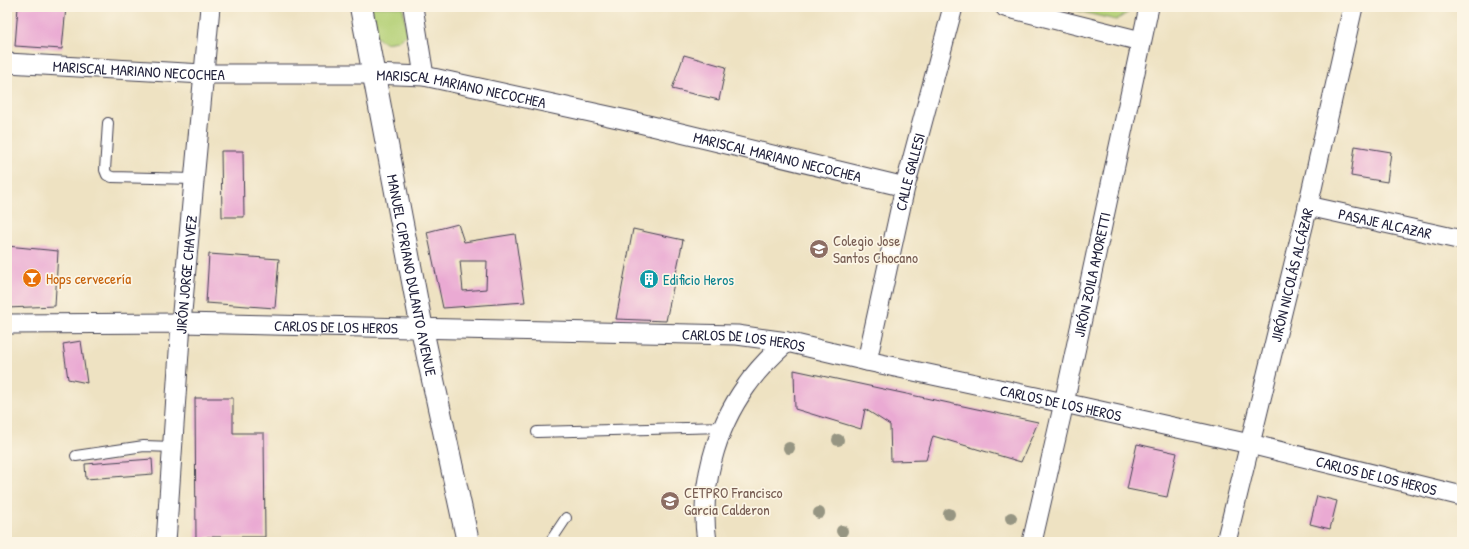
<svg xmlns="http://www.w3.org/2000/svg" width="1469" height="549" font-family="'Patrick Hand',sans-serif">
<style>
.green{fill:#b4d076;stroke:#6b7958}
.building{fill:#eaaad3;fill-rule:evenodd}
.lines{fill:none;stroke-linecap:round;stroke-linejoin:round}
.service-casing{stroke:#413f4f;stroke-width:12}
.minor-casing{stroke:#413f4f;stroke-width:21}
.tertiary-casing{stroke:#413f4f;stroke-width:24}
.service{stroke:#fff;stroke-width:10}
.minor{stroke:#fff;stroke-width:19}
.tertiary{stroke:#fff;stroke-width:22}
.tree{fill:#969582}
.labels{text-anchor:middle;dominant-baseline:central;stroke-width:3.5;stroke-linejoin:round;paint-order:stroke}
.street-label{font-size:15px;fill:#22223b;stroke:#fcf5e5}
.education-label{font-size:15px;fill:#785e54;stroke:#fcf5e5;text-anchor:start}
.food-label{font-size:15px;fill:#c56008;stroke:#fcf5e5;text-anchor:start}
.culture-label{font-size:15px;fill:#0d838f;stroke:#fcf5e5;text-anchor:start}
</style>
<rect width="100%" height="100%" fill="#fcf5e5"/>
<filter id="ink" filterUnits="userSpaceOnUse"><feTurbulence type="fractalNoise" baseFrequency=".025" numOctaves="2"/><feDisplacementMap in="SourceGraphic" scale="8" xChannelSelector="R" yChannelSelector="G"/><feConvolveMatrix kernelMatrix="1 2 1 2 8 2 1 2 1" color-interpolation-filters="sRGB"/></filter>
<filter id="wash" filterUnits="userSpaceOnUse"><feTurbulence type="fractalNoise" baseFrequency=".012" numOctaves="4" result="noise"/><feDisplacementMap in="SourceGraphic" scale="16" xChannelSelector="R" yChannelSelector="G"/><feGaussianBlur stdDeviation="0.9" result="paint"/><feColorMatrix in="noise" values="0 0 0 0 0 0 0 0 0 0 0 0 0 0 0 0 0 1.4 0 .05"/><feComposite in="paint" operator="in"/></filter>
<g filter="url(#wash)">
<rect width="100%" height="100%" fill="#eee2c2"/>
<g class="green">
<polygon points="371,7 403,7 407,34 398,41 385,43 376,37"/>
<polygon points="1061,7 1130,7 1129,12 1116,20"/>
</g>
<g id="blocks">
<g class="building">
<polygon points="18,7 66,7 62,49 15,46"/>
<polygon points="684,55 726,67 719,100 672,89"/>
<polygon points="1355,146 1391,152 1387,182 1351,176"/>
<polygon points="221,151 243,151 244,217 222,217"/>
<path d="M458,224L464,242L515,234L525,302L443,308L427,232ZM460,261H487L486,289L463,291Z"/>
<polygon points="633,229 683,240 666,321 616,319"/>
<polygon points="7,246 58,251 55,306 7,308"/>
<polygon points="209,254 279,259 275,308 206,303"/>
<polygon points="81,341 87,383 68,379 63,344"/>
<polygon points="794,370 1038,422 1021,462 933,436 926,460 891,461 890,425 865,409 861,429 795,409"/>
<polygon points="195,398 233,398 233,433 264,433 265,537 207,537 207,542 196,542"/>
<polygon points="1137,444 1177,453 1167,497 1127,489"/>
<polygon points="152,459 153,474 86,479 85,464"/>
<polygon points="1317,496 1337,501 1330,529 1310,524"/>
</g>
</g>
</g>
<g filter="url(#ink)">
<use href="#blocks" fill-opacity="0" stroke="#413f4f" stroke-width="1"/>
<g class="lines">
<defs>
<g id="service">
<polyline points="108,123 105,170 107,175 112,177 194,179"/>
<polyline points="537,432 723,427"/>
<polyline points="76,456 144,446 173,447"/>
<polyline points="550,542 566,518"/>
</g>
<g id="minor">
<polyline points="413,7 424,76"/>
<polyline points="1005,7 1141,41"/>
<path id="s1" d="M7,63L203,74H372L424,76L627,120L905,187"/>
<path id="s2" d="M1308,206L1462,240"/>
<path id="s3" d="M7,324L181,323L737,335L787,342L867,361L1064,403L1250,444L1462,496"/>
<path id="s4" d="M867,361L905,187L953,7"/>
<path id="s5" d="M166,542L181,323L210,7"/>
<path d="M707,542C699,488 715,429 747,385C758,369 772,355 787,342"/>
<path id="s6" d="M1032,542L1064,403L1149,7"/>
<path id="s7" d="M1226,542L1308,206L1353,7"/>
</g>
<g id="tertiary">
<path id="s8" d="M361,7L422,329L468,542"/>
</g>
</defs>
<use href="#service" class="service-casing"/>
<use href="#minor" class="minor-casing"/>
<use href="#tertiary" class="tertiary-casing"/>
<use href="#service" class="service"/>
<use href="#minor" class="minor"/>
<use href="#tertiary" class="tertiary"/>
</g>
<g class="tree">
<circle cx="838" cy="440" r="6"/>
<circle cx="789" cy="448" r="6"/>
<circle cx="819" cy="513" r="6"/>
<circle cx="949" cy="514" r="6"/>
<circle cx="1011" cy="518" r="6"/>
<circle cx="842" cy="531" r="6"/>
</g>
</g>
<defs>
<symbol id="school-disc" viewBox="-11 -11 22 22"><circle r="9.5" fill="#8d6e63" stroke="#fcf5e5"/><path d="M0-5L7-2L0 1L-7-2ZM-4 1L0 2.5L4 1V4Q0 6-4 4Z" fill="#fff"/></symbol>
<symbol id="bar-disc" viewBox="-11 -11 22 22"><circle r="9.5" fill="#e8710a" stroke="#fcf5e5"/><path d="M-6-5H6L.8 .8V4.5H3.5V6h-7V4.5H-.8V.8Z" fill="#fff"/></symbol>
<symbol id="building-disc" viewBox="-11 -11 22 22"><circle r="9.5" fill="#0f9aa8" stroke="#fcf5e5"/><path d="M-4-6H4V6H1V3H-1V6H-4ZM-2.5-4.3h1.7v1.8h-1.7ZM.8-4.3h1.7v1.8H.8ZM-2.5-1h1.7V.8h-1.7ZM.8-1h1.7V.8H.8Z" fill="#fff"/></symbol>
<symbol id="university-disc" viewBox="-11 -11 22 22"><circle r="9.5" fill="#8d6e63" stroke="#fcf5e5"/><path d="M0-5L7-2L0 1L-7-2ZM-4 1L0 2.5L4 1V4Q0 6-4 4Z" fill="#fff"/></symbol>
</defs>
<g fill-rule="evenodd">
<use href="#school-disc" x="808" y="238" width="22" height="22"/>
<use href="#bar-disc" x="21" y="267" width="22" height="22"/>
<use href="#building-disc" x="638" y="268" width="22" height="22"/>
<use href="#university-disc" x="659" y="490" width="22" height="22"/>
</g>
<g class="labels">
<g class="street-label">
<text stroke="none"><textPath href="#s1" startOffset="132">MARISCAL MARIANO NECOCHEA</textPath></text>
<text stroke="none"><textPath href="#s1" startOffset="456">MARISCAL MARIANO NECOCHEA</textPath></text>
<text stroke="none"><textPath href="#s1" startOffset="780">MARISCAL MARIANO NECOCHEA</textPath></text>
<text stroke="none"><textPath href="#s4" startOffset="194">CALLE GALLESI</textPath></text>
<text stroke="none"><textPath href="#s2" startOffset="79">PASAJE ALCAZAR</textPath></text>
<text stroke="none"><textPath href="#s5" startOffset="268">JIRÓN JORGE CHAVEZ</textPath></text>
<text stroke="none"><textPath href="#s8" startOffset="273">MANUEL CIPRIANO DULANTO AVENUE</textPath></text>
<text stroke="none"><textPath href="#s6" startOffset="274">JIRÓN ZOILA AMORETTI</textPath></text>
<text stroke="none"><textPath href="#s7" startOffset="275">JIRÓN NICOLÁS ALCÁZAR</textPath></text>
<text stroke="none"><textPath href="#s3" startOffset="329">CARLOS DE LOS HEROS</textPath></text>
<text stroke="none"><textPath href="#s3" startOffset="737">CARLOS DE LOS HEROS</textPath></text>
<text stroke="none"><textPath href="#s3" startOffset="1061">CARLOS DE LOS HEROS</textPath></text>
<text stroke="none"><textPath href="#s3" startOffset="1385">CARLOS DE LOS HEROS</textPath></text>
</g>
<g class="education-label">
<text x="833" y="240">Colegio Jose<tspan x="833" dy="17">Santos Chocano</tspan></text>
<text x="684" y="492">CETPRO Francisco<tspan x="684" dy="17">Garcia Calderon</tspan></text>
</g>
<g class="food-label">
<text x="46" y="278">Hops cervecería</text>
</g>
<g class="culture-label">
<text x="663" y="279">Edificio Heros</text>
</g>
</g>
<rect width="1469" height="549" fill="none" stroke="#fcf5e5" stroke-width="24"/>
</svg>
